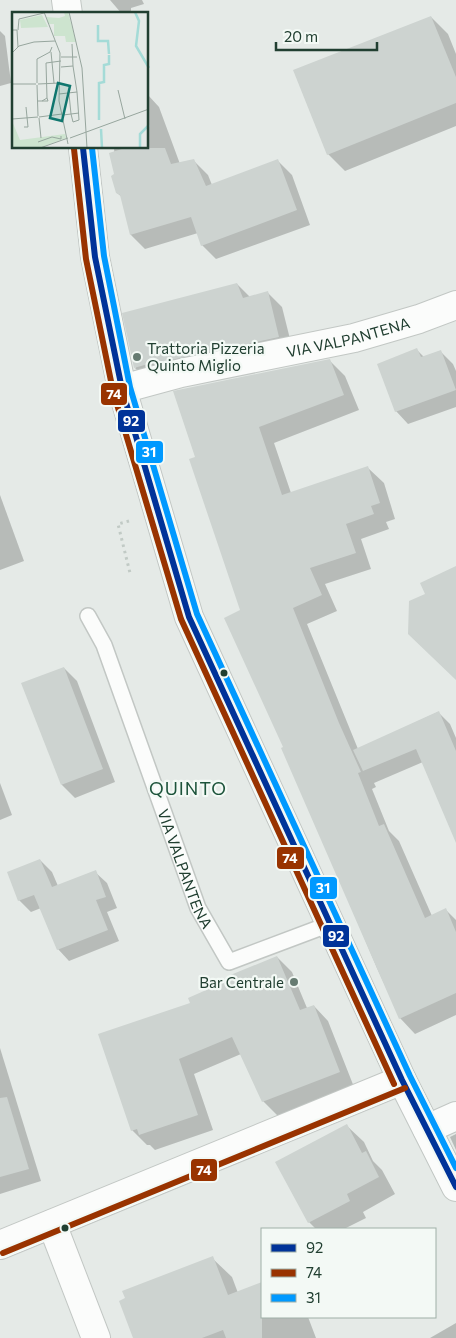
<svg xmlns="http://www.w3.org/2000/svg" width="456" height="1338" font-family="Commissioner,sans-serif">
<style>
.shadow{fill:#0003}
.building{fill:#cdd3d0}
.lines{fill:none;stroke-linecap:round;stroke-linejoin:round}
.service-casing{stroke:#c2c7c4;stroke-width:18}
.minor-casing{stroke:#c2c7c4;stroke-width:30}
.tertiary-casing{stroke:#c2c7c4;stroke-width:30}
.path{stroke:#c1cac5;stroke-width:3;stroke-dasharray:2.5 4;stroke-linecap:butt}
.service{stroke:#fbfcfb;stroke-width:15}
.minor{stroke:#fbfcfb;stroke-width:28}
.tertiary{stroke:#fbfcfb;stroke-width:28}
.bus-1-casing{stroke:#f3f9f5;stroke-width:10}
.bus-2-casing{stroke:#f3f9f5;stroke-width:10}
.bus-3-casing{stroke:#f3f9f5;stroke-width:10}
.bus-1{stroke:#039;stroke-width:6}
.bus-2{stroke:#930;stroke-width:6}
.bus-3{stroke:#09f;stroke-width:6}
.poi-dot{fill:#667b71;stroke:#f3f9f5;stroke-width:2}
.bus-dot{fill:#213f31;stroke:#f3f9f5;stroke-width:2}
.labels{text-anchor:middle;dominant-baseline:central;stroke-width:4.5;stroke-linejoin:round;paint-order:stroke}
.street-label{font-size:15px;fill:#213f31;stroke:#f3f9f5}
.poi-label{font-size:15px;fill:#213f31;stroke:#f3f9f5;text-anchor:start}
.quarter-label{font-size:18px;letter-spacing:1px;fill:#1c533a;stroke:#f3f9f5}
.inset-river{fill:none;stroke:#a4dbd7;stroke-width:2.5}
.inset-road{fill:none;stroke:#97a69e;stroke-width:1}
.view{fill:#0f766e;fill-opacity:0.15;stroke:#0f766e;stroke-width:2.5}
.inset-edge{fill:none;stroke:#213f31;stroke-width:2.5}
.line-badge{stroke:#f3f9f5;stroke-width:2}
.badge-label{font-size:14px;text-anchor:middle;font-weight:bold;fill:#fff}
</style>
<rect width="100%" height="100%" fill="#e5eae7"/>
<g class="shadow">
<polygon points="110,0 142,0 144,4 131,8 131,11 122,14"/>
<polygon points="431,17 448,34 456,54 456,126 345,171 328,154"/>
<polygon points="0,31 5,36 11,83 0,86"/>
<polygon points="148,95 159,107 180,164 193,160 208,175 212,185 278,161 292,175 310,225 216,259 202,245 198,233 145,249 131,235 123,198 117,193 114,148 148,148"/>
<polygon points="237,284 250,297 268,293 282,307 293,351 149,382 135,368"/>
<polygon points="417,350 424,357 440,351 453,364 456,371 456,407 408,424 396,411"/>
<polygon points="329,360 345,376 359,410 274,443 291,493 368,468 384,483 395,519 386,522 389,529 361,539 371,569 325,584 337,611 307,624 358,749 438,712 450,724 456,738 456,838 423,762 374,783 376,787 372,789 389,831 399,841 432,916 446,910 456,920 456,1015 415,1034 400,1018 377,968 284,748 197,458"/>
<polygon points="0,495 24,561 0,570"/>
<polygon points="64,668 77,681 115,782 75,798 62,785"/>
<polygon points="0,783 12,815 0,820"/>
<polygon points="40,860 52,872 58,886 95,872 107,883 117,908 107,912 119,941 69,961 58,949 41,908 31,912 19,900"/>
<polygon points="277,957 292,972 307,1008 314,1006 328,1021 354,1087 278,1116 263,1101 241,1054 194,1074 213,1130 155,1150 150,1145 147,1145 132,1130 192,1004"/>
<polygon points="0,1048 41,1181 0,1194"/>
<polygon points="347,1126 364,1142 373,1161 382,1170 395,1194 363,1212 366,1218 344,1229 316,1229 309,1222"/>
<polygon points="456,1134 456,1150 450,1137"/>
<polygon points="212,1258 232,1277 238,1293 262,1284 262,1317 308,1317 316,1338 134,1338"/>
<polygon points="456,1323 456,1338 430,1338"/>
</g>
<g class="building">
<polygon points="431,16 456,77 456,103 327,155 293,70"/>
<polygon points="125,148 165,148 171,164 194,159 206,186 278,159 297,210 201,246 191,217 130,235 120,195 116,193 111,176 114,174 109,153"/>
<polygon points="237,283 243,298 268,291 279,337 163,362 162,360 134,368 122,313"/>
<polygon points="417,348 421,357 441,350 456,390 395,412 377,364"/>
<polygon points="330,359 344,395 259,427 282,495 368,466 380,503 371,506 374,514 346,524 356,553 310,568 322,595 293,608 339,723 361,772 358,773 379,826 384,824 425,918 446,908 456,932 456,993 399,1019 301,794 281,748 283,747 224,618 240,610 189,459 195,457 173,391"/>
<polygon points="456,566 456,680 408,634 409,601 425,594 420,583"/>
<polygon points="64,667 103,769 61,785 21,683"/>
<polygon points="439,711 456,751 456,843 416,749 363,771 353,750"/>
<polygon points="40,859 52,887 96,870 106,897 96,900 108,930 57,950 34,895 18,901 7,872"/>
<polygon points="277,956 300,1010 314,1005 340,1072 262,1102 232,1037 179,1059 198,1115 139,1135 137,1129 131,1131 98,1034 190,1003 188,998 229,980 228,976"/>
<polygon points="7,1097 29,1169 0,1177 0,1098"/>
<polygon points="347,1124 362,1153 366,1151 379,1177 347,1194 350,1201 308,1223 275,1162"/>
<polygon points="213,1256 228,1295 262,1282 262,1338 226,1338 223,1330 202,1338 133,1338 119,1301 125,1298 122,1291"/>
</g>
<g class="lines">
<defs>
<g id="service">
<path id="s1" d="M88,616L104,645L198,908L229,962L330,924"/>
</g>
<g id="minor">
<path id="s2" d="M122,389L181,373L354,338L419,319L456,305"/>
<polyline points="427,1129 456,1116"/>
<polyline points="52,1224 96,1338"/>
<polyline points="0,1245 402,1080"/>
</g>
<g id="tertiary">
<polyline points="66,0 68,14"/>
<polyline points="83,148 95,257 122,389 189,617 402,1080 456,1187"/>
</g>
</defs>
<use href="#service" class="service-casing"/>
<use href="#minor" class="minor-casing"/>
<use href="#tertiary" class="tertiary-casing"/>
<polyline class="path" points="129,521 118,524 130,573"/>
<use href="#service" class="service"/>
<use href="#minor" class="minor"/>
<use href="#tertiary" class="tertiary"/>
<defs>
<polyline id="bus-1" points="83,148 95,257 122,389 189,617 402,1080 456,1187"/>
<g id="bus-2">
<polyline points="74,149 86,259 113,391 181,619 394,1084"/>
<polyline points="3,1253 405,1088"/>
</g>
<polyline id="bus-3" points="92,148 104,256 130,387 197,614 410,1076 456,1168"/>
</defs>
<use href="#bus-1" class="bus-1-casing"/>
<use href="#bus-2" class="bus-2-casing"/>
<use href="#bus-3" class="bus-3-casing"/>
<use href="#bus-1" class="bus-1"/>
<use href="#bus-2" class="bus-2"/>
<use href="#bus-3" class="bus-3"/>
</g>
<g class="poi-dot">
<circle cx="137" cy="357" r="5"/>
<circle cx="294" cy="982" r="5"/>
</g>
<g class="bus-dot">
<circle cx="224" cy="673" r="4.5"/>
<circle cx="65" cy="1228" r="4.5"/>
</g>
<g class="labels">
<g class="street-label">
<text stroke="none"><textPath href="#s2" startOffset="232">VIA VALPANTENA</textPath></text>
<text stroke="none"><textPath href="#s1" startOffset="271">VIA VALPANTENA</textPath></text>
</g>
<g class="poi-label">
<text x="147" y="348">Trattoria Pizzeria<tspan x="147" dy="17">Quinto Miglio</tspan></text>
<text x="284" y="982" text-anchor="end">Bar Centrale</text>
</g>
<g class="quarter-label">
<text x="188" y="788">QUINTO</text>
</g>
</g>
<g transform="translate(12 12)">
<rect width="136" height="136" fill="#e5eae7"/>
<path d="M52,0H56L64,30H54L53,24H42V12H36L34,5L47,6L53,4ZM30,3L36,15L9,16L8,8ZM0,109L8,128L53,122L54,126L27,136H0Z" fill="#cde4cf"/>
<path class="inset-river" d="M123,0L127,9L124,34L137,56M86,13V29H96L97,42M87,108V71L92,70V53L97,52V43M89,117L90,136M128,136V122L137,113"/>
<path class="inset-road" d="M1,0H17M32,0L48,41L47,89L56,132M57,0L70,56L75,136M0,18H5L6,35M6,18L7,7L32,1M60,32L61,54M39,40L42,71M0,41L7,34L22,30L43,29M49,45H65M25,71V47L38,40L40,35M0,72H24M26,72L48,71M25,73L26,104M106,78L113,107M65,80L67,108L61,110L59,102L67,101M47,82L65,80L61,54L49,55M35,86L34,51L49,49M26,89H36L35,86L30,89M51,103L59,102L57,82M27,105L50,102M27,106L29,126M0,107L26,105M12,115H16L14,95M58,126L137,97M26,130L40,125L49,127V124M28,136L56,126"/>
<path class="view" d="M46,71L58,74L50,109L38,106Z"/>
<rect width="136" height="136" class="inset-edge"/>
</g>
<g class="line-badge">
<rect x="100" y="382" width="28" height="24" rx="5" fill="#930"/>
<rect x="117" y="409" width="29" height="24" rx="5" fill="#039"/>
<rect x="135" y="440" width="29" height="24" rx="5" fill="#09f"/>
<rect x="276" y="846" width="29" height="24" rx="5" fill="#930"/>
<rect x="309" y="876" width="29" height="24" rx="5" fill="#09f"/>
<rect x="322" y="924" width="28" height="24" rx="5" fill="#039"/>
<rect x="190" y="1158" width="28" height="24" rx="5" fill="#930"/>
</g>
<g class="badge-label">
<text x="114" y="399">74</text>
<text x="131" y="426">92</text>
<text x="149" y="457">31</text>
<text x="290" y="863">74</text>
<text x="323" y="893">31</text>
<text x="336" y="941">92</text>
<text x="204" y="1175">74</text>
</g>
<rect x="261" y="1228" width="175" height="90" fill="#f3f9f5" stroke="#9fafa7"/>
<rect x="271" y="1244" width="25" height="8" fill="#003399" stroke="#9fafa7"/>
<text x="306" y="1253" font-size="15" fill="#213f31">92</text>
<rect x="271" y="1269" width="25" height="8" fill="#993300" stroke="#9fafa7"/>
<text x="306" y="1278" font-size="15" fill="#213f31">74</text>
<rect x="271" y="1294" width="25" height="8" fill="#0099ff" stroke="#9fafa7"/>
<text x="306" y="1303" font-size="15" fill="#213f31">31</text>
<path d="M276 42v8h101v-8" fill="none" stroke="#213f31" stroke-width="2.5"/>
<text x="284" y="42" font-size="15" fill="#213f31" stroke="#f3f9f5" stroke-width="4" paint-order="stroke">20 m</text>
</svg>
